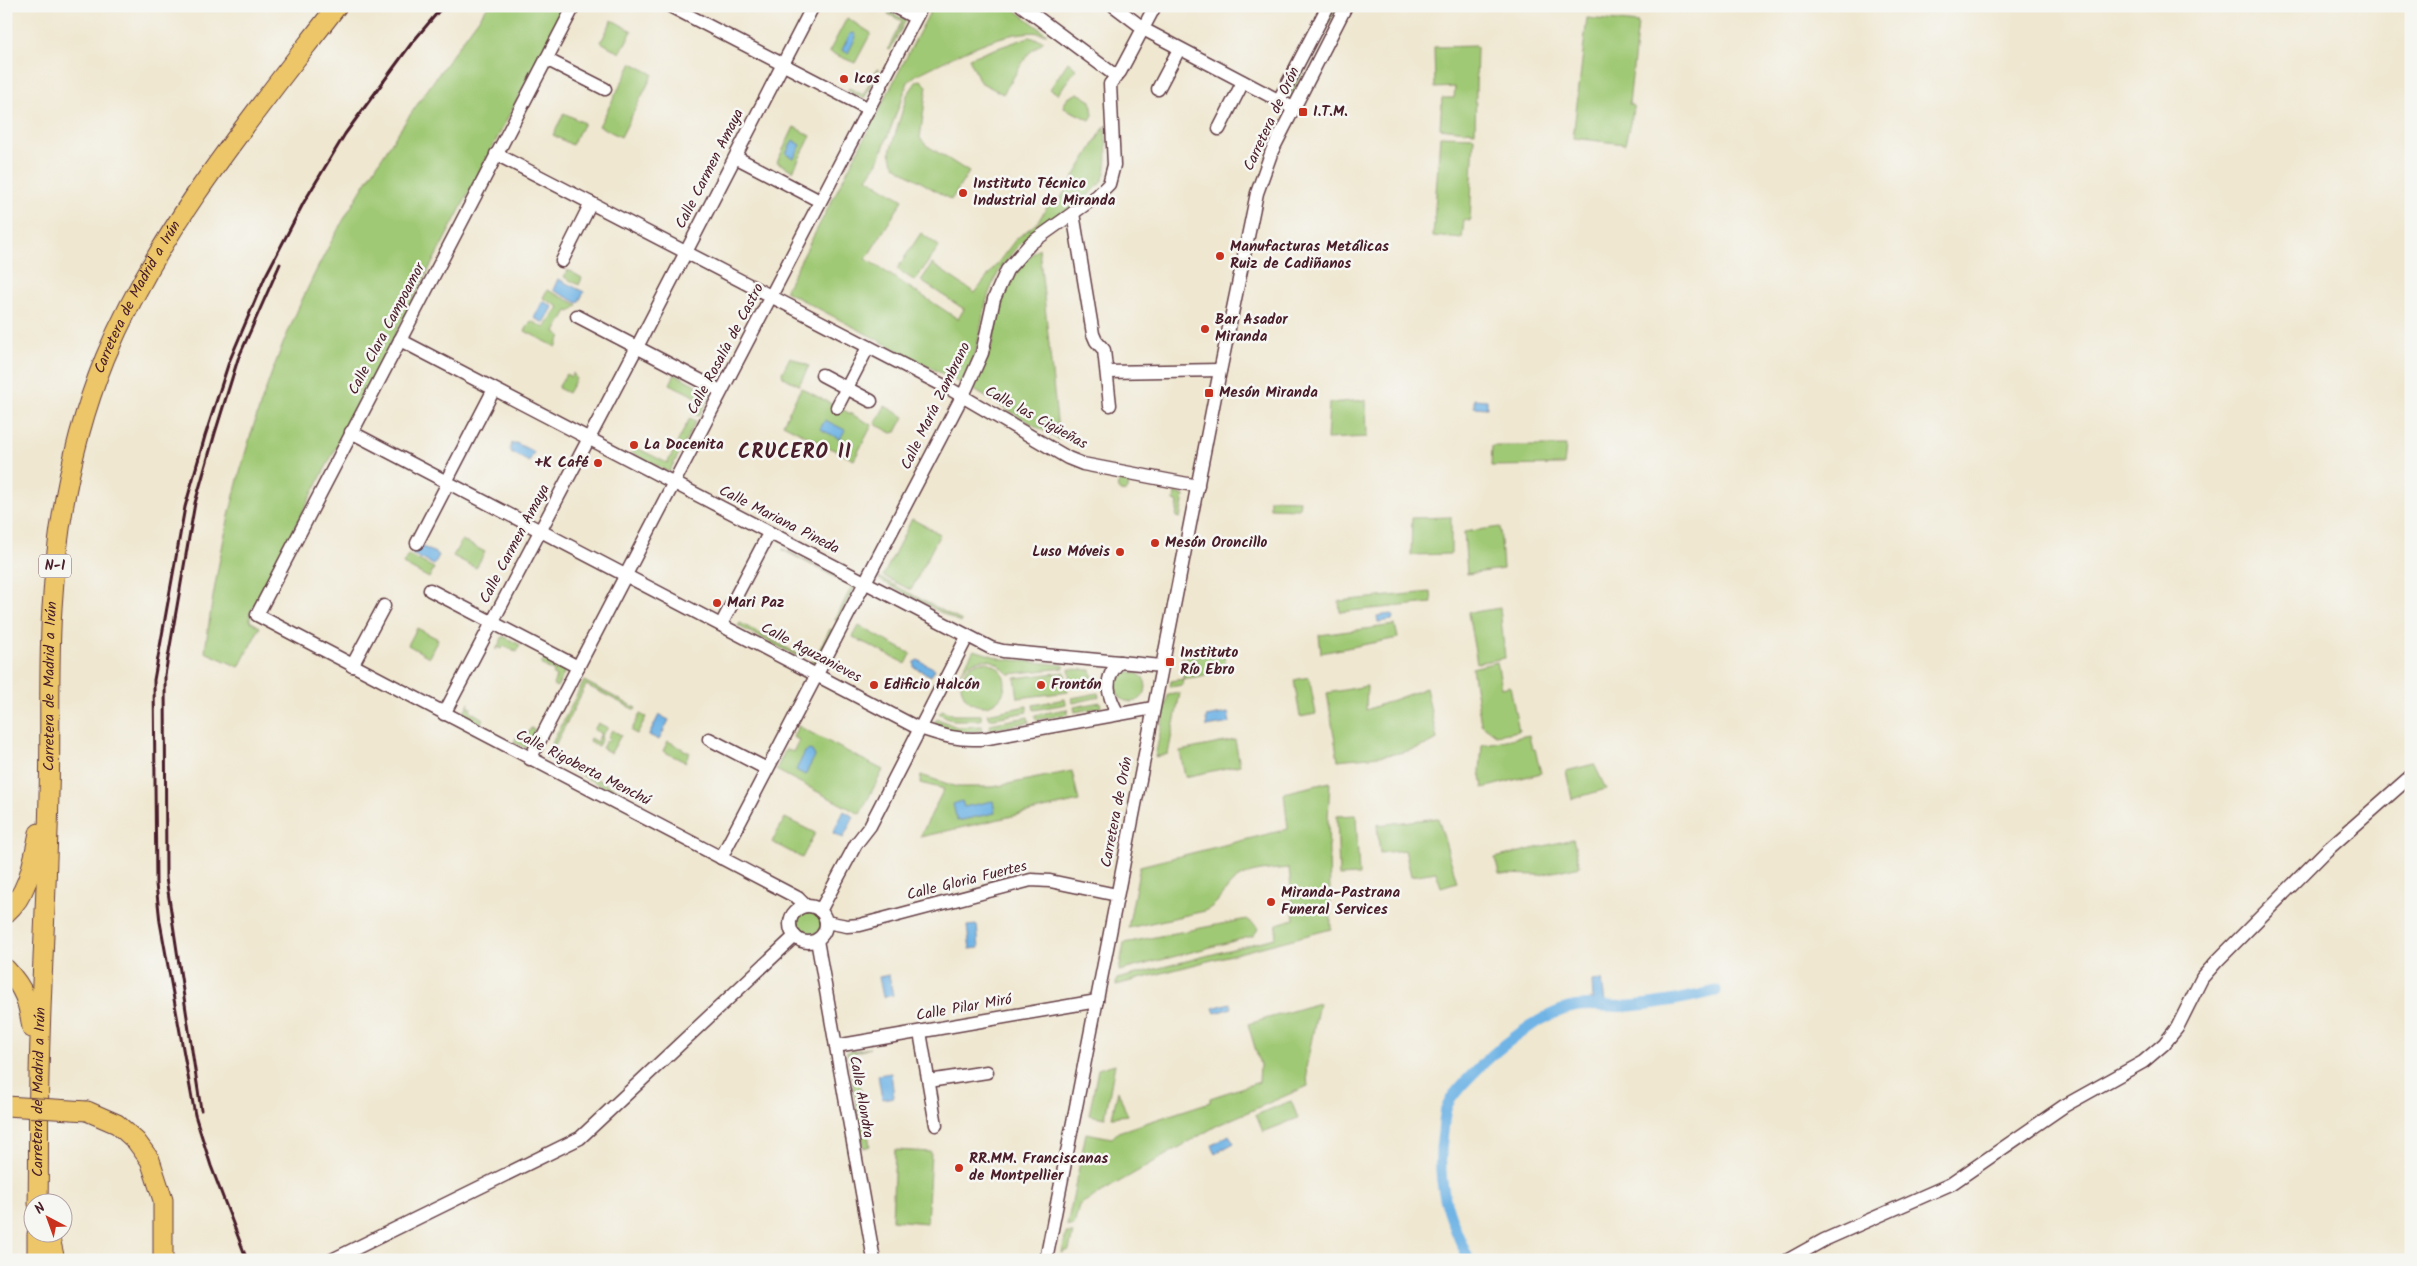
<svg xmlns="http://www.w3.org/2000/svg" width="2417" height="1266" font-family="Kalam,sans-serif">
<style>
.green{fill:#a0c975;stroke:#757450}
.water{fill:#6fb4e5;stroke:#5c6a88}
.lines{fill:none;stroke-linecap:round;stroke-linejoin:round}
.canal{stroke:#6fb4e5;stroke-width:11}
.minor-casing{stroke:#633d44;stroke-width:15}
.highway-casing{stroke:#633d44;stroke-width:21}
.minor{stroke:#fff;stroke-width:12}
.highway{stroke:#ecc669;stroke-width:19}
.rail{stroke:#4a1f2b;stroke-width:3}
.highway-bridge-casing{stroke:#633d44;stroke-width:21;stroke-linecap:butt}
.highway-bridge{stroke:#ecc669;stroke-width:19}
.poi-dot{fill:#c8321e;stroke:#f6f6f2;stroke-width:2}
.labels{text-anchor:middle;dominant-baseline:central;stroke-width:5;stroke-linejoin:round;paint-order:stroke}
.shield{fill:#f6f6f2;stroke:#7e6067;stroke-width:1}
.shield-label{font-size:14px;font-weight:bold;fill:#4a1f2b}
.poi-label{font-size:15px;font-weight:bold;fill:#4a1f2b;stroke:#f6f6f2;text-anchor:start}
.street-label{font-size:15px;fill:#4a1f2b;stroke:#f6f6f2}
.district-label{font-size:20px;font-weight:bold;letter-spacing:1px;fill:#4a1f2b;stroke:#f6f6f2}
</style>
<rect width="100%" height="100%" fill="#f6f6f2"/>
<filter id="ink" filterUnits="userSpaceOnUse"><feTurbulence type="fractalNoise" baseFrequency=".02" numOctaves="2"/><feDisplacementMap in="SourceGraphic" scale="10" xChannelSelector="R" yChannelSelector="G"/><feConvolveMatrix kernelMatrix="1 2 1 2 8 2 1 2 1" color-interpolation-filters="sRGB"/></filter>
<filter id="wash" filterUnits="userSpaceOnUse"><feTurbulence type="fractalNoise" baseFrequency=".0096" numOctaves="4" result="noise"/><feDisplacementMap in="SourceGraphic" scale="20" xChannelSelector="R" yChannelSelector="G"/><feGaussianBlur stdDeviation="1.12" result="paint"/><feColorMatrix in="noise" values="0 0 0 0 0 0 0 0 0 0 0 0 0 0 0 0 0 1.4 0 .05"/><feComposite in="paint" operator="in"/></filter>
<g filter="url(#wash)">
<rect width="100%" height="100%" fill="#efe7d0"/>
<g class="green">
<path d="M488,6H566L250,613V621L260,627L239,667L205,652C224,500 267,352 344,219C387,145 437,75 488,6Z"/>
<path d="M933,6H1010L1047,34C1006,25 953,58 916,75L908,82L878,162L867,178L903,200L866,259L958,319L964,309L921,281L932,264L975,293L1016,239L1037,223L1053,198L1059,201L1105,126C1106,142 1109,160 1104,176C1097,196 1054,217 1036,230C1025,238 1015,248 1007,260C995,275 988,293 984,311C979,333 976,366 960,383L785,291Z"/>
<polygon points="1333,6 1338,6 1291,97 1287,93"/>
<polygon points="889,12 906,20 890,50 888,49 902,21 888,14"/>
<polygon points="847,18 871,33 855,63 829,52"/>
<polygon points="1587,18 1638,23 1629,104 1634,106 1625,144 1573,138"/>
<polygon points="612,20 632,31 620,53 601,42"/>
<polygon points="1029,37 1044,41 1028,54 1003,94 980,82 969,58"/>
<polygon points="1477,46 1475,132 1440,128 1442,98 1454,98 1455,87 1435,88 1434,47"/>
<polygon points="1068,62 1076,69 1058,94 1050,89"/>
<polygon points="632,63 653,74 621,137 599,126"/>
<polygon points="877,69 879,70 864,99 847,90 849,88 863,95"/>
<polygon points="921,80 927,86 920,138 926,145 969,172 951,200 901,170 893,163 890,152 907,95 917,81"/>
<polygon points="1078,93 1091,101 1093,115 1090,120 1064,108 1064,104 1068,98"/>
<polygon points="564,113 584,123 572,145 553,135"/>
<polygon points="794,127 811,136 793,171 777,162"/>
<polygon points="1440,136 1474,137 1470,221 1464,220 1462,239 1433,236"/>
<polygon points="921,233 939,246 915,281 897,269"/>
<polygon points="1039,248 1059,440 974,390 992,345 998,313 1007,288 1025,261"/>
<polygon points="568,270 582,278 579,285 564,277"/>
<polygon points="547,290 578,305 570,312 567,311 555,332 561,336 556,347 525,331 531,321 545,328 559,307 543,298"/>
<polygon points="790,357 809,366 799,385 783,377 782,373"/>
<polygon points="573,373 576,379 568,393 558,388 566,374 571,377"/>
<polygon points="675,374 711,393 699,416 692,414 700,399 670,384"/>
<polygon points="801,388 872,425 854,460 783,424"/>
<polygon points="1366,400 1367,437 1327,439 1329,403"/>
<polygon points="885,406 904,417 896,432 892,433 875,424"/>
<polygon points="690,418 696,421 683,446 677,443"/>
<polygon points="1492,446 1566,446 1564,465 1491,466"/>
<polygon points="635,447 667,463 676,447 681,450 669,472 632,453"/>
<circle cx="1123" cy="486" r="5.5"/>
<polygon points="1175,492 1184,496 1180,518 1176,517 1178,502 1174,501"/>
<polygon points="1270,499 1300,500 1299,509 1270,508"/>
<polygon points="1451,517 1451,554 1411,555 1412,518"/>
<polygon points="912,519 940,534 911,590 883,576"/>
<polygon points="1500,527 1503,569 1467,574 1464,532"/>
<polygon points="462,540 485,552 476,568 453,556"/>
<polygon points="783,549 849,583 848,584 783,550"/>
<polygon points="408,555 434,568 429,578 403,564"/>
<polygon points="879,577 962,621 961,623 878,579"/>
<polygon points="851,584 855,587 837,621 835,620 851,588"/>
<polygon points="1431,592 1432,603 1340,612 1339,601"/>
<polygon points="1500,608 1505,658 1477,663 1468,613"/>
<polygon points="740,623 804,657 803,659 738,626"/>
<polygon points="1395,625 1398,638 1321,653 1319,635"/>
<polygon points="859,626 911,654 906,664 853,637"/>
<polygon points="417,628 438,639 429,657 408,645"/>
<polygon points="830,629 833,630 815,664 809,662 814,660"/>
<polygon points="503,636 520,645 517,652 503,646 502,649 498,647 496,650"/>
<path d="M974,650L1003,659L1064,665V668L1010,674C1004,672 1003,668 998,664C984,655 969,661 960,674Z"/>
<polygon points="1224,652 1226,672 1183,679 1182,685 1170,687 1171,681 1183,679 1182,658"/>
<polygon points="545,658 566,669 557,687 553,685 556,677 553,675 554,672 541,664"/>
<polygon points="1497,662 1502,688 1510,686 1519,731 1496,735 1481,724 1472,668"/>
<circle cx="983" cy="684" r="22"/>
<polygon points="1069,669 1091,670 1094,685 1072,687"/>
<circle cx="1131" cy="687" r="15"/>
<polygon points="1065,672 1068,692 1018,698 1015,678"/>
<polygon points="1309,677 1316,714 1300,717 1294,680"/>
<polygon points="584,681 636,708 635,710 586,685 550,755 618,790 616,793 545,757"/>
<path d="M1367,686L1366,710L1426,688L1437,739C1408,757 1371,756 1338,760L1327,693Z"/>
<polygon points="1098,693 1099,697 1073,703 1072,698"/>
<polygon points="1180,693 1168,754 1155,757 1168,695"/>
<polygon points="1065,699 1066,704 1034,710 1033,705"/>
<polygon points="1100,702 1101,707 1075,712 1074,707"/>
<polygon points="469,703 468,706 471,708 470,711 483,719 480,724 462,715"/>
<polygon points="1027,706 1027,712 989,719 987,714"/>
<polygon points="1067,709 1068,714 1036,720 1035,715"/>
<polygon points="942,710 954,715 981,715 981,720 952,720 939,713"/>
<polygon points="640,714 646,717 637,734 631,731"/>
<polygon points="1028,717 1029,722 990,730 990,724"/>
<polygon points="938,719 957,727 982,726 983,731 957,732 936,725 935,721"/>
<polygon points="598,723 608,728 601,736 602,739 598,746 589,741 590,738 597,742 601,733 594,730"/>
<polygon points="798,726 883,770 860,814 776,770 786,749 793,752 799,740 793,737"/>
<polygon points="531,728 535,730 526,748 514,742 517,736 526,736"/>
<polygon points="612,730 621,735 611,753 602,748 606,741 610,741 608,737"/>
<polygon points="1529,735 1532,749 1535,749 1541,773 1483,788 1480,771 1482,745"/>
<polygon points="1235,740 1240,765 1185,777 1180,751"/>
<polygon points="668,741 690,753 685,762 663,751"/>
<polygon points="1594,764 1606,789 1572,799 1566,771"/>
<polygon points="1072,771 1079,801 920,837 944,789 920,783 921,775 957,787 993,787"/>
<path d="M1330,782L1328,819L1331,929L1116,985L1117,979L1275,938L1277,924L1294,919L1289,868C1272,870 1245,870 1232,883C1221,894 1219,904 1205,911L1128,928L1140,866L1288,829L1284,793Z"/>
<polygon points="1356,815 1359,875 1339,876 1337,816"/>
<polygon points="785,818 815,833 802,858 772,842"/>
<polygon points="1438,818 1457,882 1441,887 1436,872 1411,876 1405,850 1380,853 1377,825"/>
<polygon points="1573,839 1580,866 1540,875 1499,874 1495,858"/>
<circle cx="810" cy="923" r="12"/>
<polygon points="1247,919 1259,928 1253,936 1119,971 1124,943"/>
<polygon points="1319,1003 1306,1068 1308,1086 1218,1125 1079,1205 1074,1226 1067,1226 1086,1133 1112,1138 1118,1132 1210,1102 1210,1098 1259,1082 1260,1065 1248,1024"/>
<polygon points="870,1048 855,1053 870,1146 864,1148 847,1052"/>
<polygon points="1115,1064 1105,1118 1089,1115 1098,1069"/>
<polygon points="1118,1090 1127,1115 1112,1117"/>
<polygon points="1291,1101 1298,1118 1263,1132 1256,1115"/>
<polygon points="895,1150 931,1152 927,1223 892,1220"/>
<polygon points="1066,1233 1073,1233 1069,1250 1062,1253"/>
</g>
<g class="water">
<polygon points="854,33 856,37 848,53 842,50 850,34"/>
<polygon points="793,140 801,145 794,158 786,154"/>
<polygon points="558,279 584,292 578,303 553,290"/>
<polygon points="543,301 553,307 544,323 534,318"/>
<polygon points="1474,399 1487,400 1487,408 1474,407"/>
<polygon points="825,420 845,430 840,439 820,429"/>
<polygon points="512,443 515,445 516,443 534,452 529,462 511,452 510,449"/>
<polygon points="417,544 439,555 434,565 412,554"/>
<polygon points="1391,614 1393,617 1392,620 1378,622 1377,616"/>
<polygon points="918,660 935,669 931,676 914,667 914,662"/>
<polygon points="1228,713 1230,723 1207,727 1206,717"/>
<polygon points="659,715 669,720 659,740 649,735"/>
<polygon points="809,750 812,751 815,756 805,775 796,770 805,752"/>
<polygon points="962,801 964,807 993,801 995,813 957,821 953,804"/>
<polygon points="844,811 854,817 843,838 833,833"/>
<polygon points="977,925 979,948 970,949 967,926"/>
<polygon points="889,975 893,995 883,997 879,977"/>
<polygon points="1602,980 1605,1003 1591,1004 1590,999 1593,999 1592,981"/>
<polygon points="1230,1003 1232,1008 1215,1013 1213,1008"/>
<polygon points="891,1073 894,1097 882,1099 878,1075"/>
<polygon points="1229,1135 1234,1143 1216,1153 1212,1145"/>
</g>
<g class="lines">
<path class="canal" d="M1469,1260C1448,1216 1435,1182 1443,1132C1444,1124 1444,1114 1447,1106C1453,1091 1493,1053 1507,1043C1526,1028 1549,1012 1573,1007C1591,1003 1612,1008 1630,1006C1659,1004 1688,998 1716,991"/>
</g>
</g>
<g filter="url(#ink)">
<g class="lines">
<defs>
<g id="minor">
<polyline points="574,6 257,615 798,898 806,906"/>
<polyline points="670,6 869,109"/>
<polyline points="893,6 910,15"/>
<polyline points="1022,6 1116,76"/>
<polyline points="1114,6 1147,31 1293,108"/>
<polyline points="546,59 605,89"/>
<polyline points="1158,89 1177,53"/>
<polyline points="1279,100 1328,6"/>
<polyline points="1219,129 1243,82"/>
<polyline points="496,154 950,389 1068,458 1083,464 1198,486"/>
<polyline points="741,160 814,198"/>
<polyline points="1073,213 1093,334 1096,341 1104,350 1110,405"/>
<polyline points="562,261 591,203"/>
<polyline points="577,316 715,388"/>
<polyline points="400,340 991,648 1003,651 1162,666"/>
<polyline points="1107,372 1220,370"/>
<polyline points="822,375 871,401"/>
<polyline points="837,407 868,347"/>
<path d="M351,432L914,726C940,735 960,742 988,738L1153,708"/>
<polyline points="449,476 491,395"/>
<polyline points="417,543 448,483"/>
<polyline points="430,590 578,667"/>
<polyline points="724,619 766,539"/>
<polyline points="352,666 384,606"/>
<polyline points="444,714 637,347 813,6"/>
<path d="M1118,714C1108,696 1102,678 1120,662"/>
<polyline points="709,739 767,769"/>
<polyline points="530,759 922,6"/>
<polyline points="721,858 966,389 982,353 994,299 1007,270 1031,243 1097,196 1109,184 1114,165 1110,84 1120,72 1155,6"/>
<circle cx="808" cy="924" r="18"/>
<polyline points="820,911 856,844 870,826 967,637"/>
<polyline points="826,922 847,926 860,925 1031,880 1050,881 1117,895"/>
<polyline points="817,940 874,1260"/>
<polyline points="920,1032 936,1125"/>
<polyline points="836,1046 1097,1001"/>
<polyline points="929,1081 987,1072"/>
<polyline points="332,1260 580,1138 795,936"/>
<polyline points="1046,1260 1217,386 1257,193 1272,151 1346,6"/>
<polyline points="1788,1260 1824,1240 1951,1184 2064,1106 2143,1062 2164,1044 2177,1028 2202,978 2217,961 2327,850 2411,776"/>
</g>
<g id="highway">
<path d="M6,913C29,893 33,861 39,833"/>
<path d="M6,969C25,989 28,1002 32,1028"/>
<polyline points="87,1111 117,1124 136,1141 150,1160 163,1200 163,1260"/>
<path id="s1" d="M38,1204C39,1161 38,1118 39,1075C41,981 47,888 49,794C51,732 48,670 52,608C57,523 73,437 105,358C160,227 251,118 337,6"/>
<polyline points="49,1234 55,1260"/>
<polyline points="37,1260 37,1234"/>
</g>
</defs>
<use href="#minor" class="minor-casing"/>
<use href="#highway" class="highway-casing"/>
<use href="#minor" class="minor"/>
<use href="#highway" class="highway"/>
<g class="rail">
<polyline points="201,1110 166,878 165,675 195,503 215,433 238,359 280,264"/>
<polyline points="247,1260 211,1166 195,1115 160,922 156,884 154,680 185,507 205,436 229,362 265,277 304,202 345,134 411,44 443,6"/>
</g>
<defs>
<polyline id="highway-bridge" points="6,1106 87,1111"/>
</defs>
<use href="#highway-bridge" class="highway-bridge-casing"/>
<use href="#highway-bridge" class="highway-bridge"/>
</g>
</g>
<g class="poi-dot">
<circle cx="844" cy="79" r="5"/>
<rect x="1298" y="107" width="10" height="10" rx="2.5"/>
<circle cx="963" cy="193" r="5"/>
<circle cx="1220" cy="256" r="5"/>
<circle cx="1205" cy="329" r="5"/>
<rect x="1204" y="388" width="10" height="10" rx="2.5"/>
<circle cx="634" cy="445" r="5"/>
<circle cx="598" cy="463" r="5"/>
<circle cx="1155" cy="543" r="5"/>
<circle cx="1120" cy="552" r="5"/>
<circle cx="717" cy="603" r="5"/>
<rect x="1165" y="657" width="10" height="10" rx="2.5"/>
<circle cx="874" cy="685" r="5"/>
<circle cx="1041" cy="685" r="5"/>
<circle cx="1271" cy="902" r="5"/>
<circle cx="959" cy="1168" r="5"/>
</g>
<g class="labels">
<rect class="shield" x="39" y="554.5" width="32" height="23" rx="4"/>
<g class="shield-label">
<text x="55" y="566">N-I</text>
</g>
<g class="poi-label">
<text x="854" y="79">Icos</text>
<text x="1313" y="112">I.T.M.</text>
<text x="973" y="184">Instituto Técnico<tspan x="973" dy="17">Industrial de Miranda</tspan></text>
<text x="1230" y="247">Manufacturas Metálicas<tspan x="1230" dy="17">Ruiz de Cadiñanos</tspan></text>
<text x="1215" y="320">Bar Asador<tspan x="1215" dy="17">Miranda</tspan></text>
<text x="1219" y="393">Mesón Miranda</text>
<text x="644" y="445">La Docenita</text>
<text x="588" y="463" text-anchor="end">+K Café</text>
<text x="1165" y="543">Mesón Oroncillo</text>
<text x="1110" y="552" text-anchor="end">Luso Móveis</text>
<text x="727" y="603">Mari Paz</text>
<text x="1180" y="653">Instituto<tspan x="1180" dy="17">Río Ebro</tspan></text>
<text x="884" y="685">Edificio Halcón</text>
<text x="1051" y="685">Frontón</text>
<text x="1281" y="893">Miranda-Pastrana<tspan x="1281" dy="17">Funeral Services</tspan></text>
<text x="969" y="1159">RR.MM. Franciscanas<tspan x="969" dy="17">de Montpellier</tspan></text>
</g>
<g class="street-label">
<text transform="translate(1272 119) rotate(-65)">Carretera de Orón</text>
<text transform="translate(710 169) rotate(-63)">Calle Carmen Amaya</text>
<text stroke="none"><textPath href="#s1" startOffset="922">Carretera de Madrid a Irún</textPath></text>
<text transform="translate(387 329) rotate(-62)">Calle Clara Campoamor</text>
<text transform="translate(726 349) rotate(-62)">Calle Rosalía de Castro</text>
<text transform="translate(936 406) rotate(-64)">Calle María Zambrano</text>
<text transform="translate(1036 418) rotate(29)">Calle las Cigüeñas</text>
<text transform="translate(779 520) rotate(27)">Calle Mariana Pineda</text>
<text transform="translate(515 544) rotate(-62)">Calle Carmen Amaya</text>
<text transform="translate(811 653) rotate(28)">Calle Aguzanieves</text>
<text stroke="none"><textPath href="#s1" startOffset="518">Carretera de Madrid a Irún</textPath></text>
<text transform="translate(583 768) rotate(27)">Calle Rigoberta Menchú</text>
<text transform="translate(1117 812) rotate(-79)">Carretera de Orón</text>
<text transform="translate(967 881) rotate(-14)">Calle Gloria Fuertes</text>
<text transform="translate(964 1008) rotate(-10)">Calle Pilar Miró</text>
<text stroke="none"><textPath href="#s1" startOffset="112">Carretera de Madrid a Irún</textPath></text>
<text transform="translate(861 1097) rotate(80)">Calle Alondra</text>
</g>
<g class="district-label">
<text x="795" y="453">CRUCERO II</text>
</g>
</g>
<rect width="2417" height="1266" fill="none" stroke="#f6f6f2" stroke-width="25"/>
<g transform="translate(48 1218) rotate(319)"><circle r="24" fill="#f6f6f2" stroke="#b1a0a2"/>
<path d="M0-4L9 19L0 12L-9 19Z" fill="#c8321e"/>
<text y="-8" font-size="14" font-weight="bold" text-anchor="middle" fill="#4a1f2b">N</text>
</g>
</svg>
